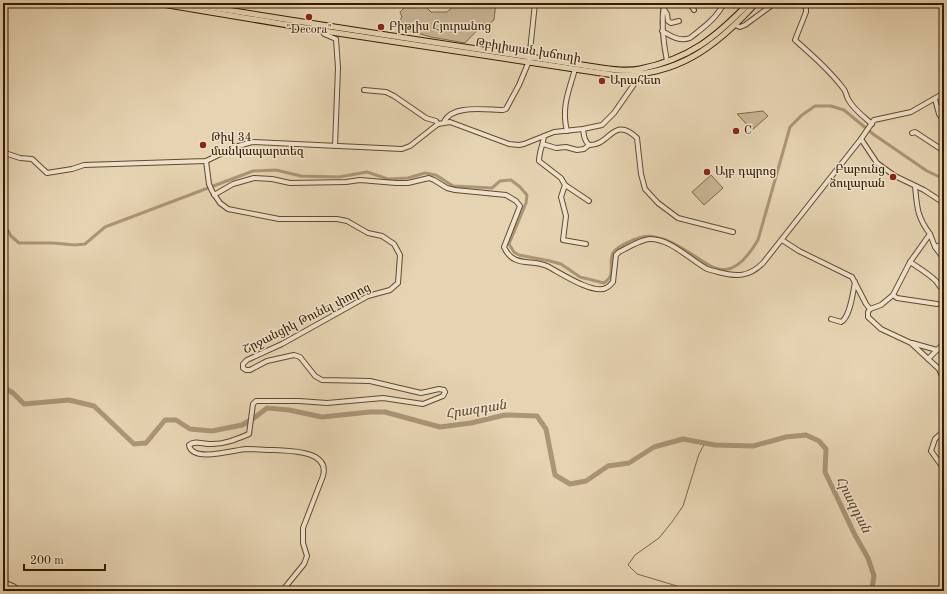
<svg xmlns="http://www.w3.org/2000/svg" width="947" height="594" font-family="'Old Standard TT','Noto Serif Armenian',serif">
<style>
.green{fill:#c8b493;stroke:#7e684a}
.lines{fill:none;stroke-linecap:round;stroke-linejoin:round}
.stream{stroke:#7b6548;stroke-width:1}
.canal{stroke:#aa9576;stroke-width:3}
.river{stroke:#aa9576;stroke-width:5}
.minor-casing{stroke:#614a2e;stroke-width:6}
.major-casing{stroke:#351c02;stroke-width:7}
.minor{stroke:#efe2cc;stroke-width:4}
.major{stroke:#e6d3b1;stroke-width:5}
.poi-dot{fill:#8f2418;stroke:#efe2cc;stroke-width:1.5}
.labels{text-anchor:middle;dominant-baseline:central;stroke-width:3;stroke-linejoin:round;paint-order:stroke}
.poi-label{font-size:12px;fill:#351c02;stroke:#efe2cc;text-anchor:start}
.street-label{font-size:12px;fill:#351c02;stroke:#efe2cc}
.water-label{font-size:13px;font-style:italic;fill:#5e462b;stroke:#efe2cc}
</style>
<rect width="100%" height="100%" fill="#e6d3b1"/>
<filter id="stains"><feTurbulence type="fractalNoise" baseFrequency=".005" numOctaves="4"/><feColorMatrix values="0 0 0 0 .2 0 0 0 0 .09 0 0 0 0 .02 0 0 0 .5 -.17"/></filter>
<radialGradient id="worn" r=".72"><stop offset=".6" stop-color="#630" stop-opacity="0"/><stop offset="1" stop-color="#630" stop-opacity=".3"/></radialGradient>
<g class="green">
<polygon points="409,3 422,3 431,12 447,12 457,3 496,3 494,20 487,25 484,23 465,43 431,37 396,27 402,17 400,12"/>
<polygon points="763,111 768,116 752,130 737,114"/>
<polygon points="711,175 723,188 704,205 692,192"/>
</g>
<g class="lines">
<polyline class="stream" points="688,591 687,589 637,574 628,565 635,555 659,538 672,522 683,506 699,454 705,443"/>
<path class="canal" d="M3,222L11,236L19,243H53L75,245L85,244L105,227L253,171L276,170L301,176L339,177L367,172L388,179L408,178L425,173L436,175L453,186L492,188L500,181L511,180L520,187L527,195L526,203L509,244L514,252L519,255L550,261L561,264L580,277L604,283C616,275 609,267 612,255C614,247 634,239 642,237C650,235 655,237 663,239C706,254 723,299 758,240L790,127L802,115L815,106H831L844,110L873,134L927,171L944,179"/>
<polyline class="river" points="3,387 13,393 24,404 69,400 94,406 134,444 146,443 165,420 176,420 190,429 212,431 242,425 254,418 267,408 289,410 322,417 370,412 385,412 440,427 471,423 505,415 537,416 546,429 555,475 570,484 586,481 608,466 629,463 654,447 683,439 715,445 753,446 786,437 806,435 819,441 826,449 825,472 855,535 868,558 874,576 872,588 873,591"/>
<defs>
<g id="minor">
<path d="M664,3C661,23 663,42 667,61"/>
<path d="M804,3L806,9V12L795,40C812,55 829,70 843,88C846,91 846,95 848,99C853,109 864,117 872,124"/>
<polyline points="3,4 3,3"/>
<polyline points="664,9 667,14 668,21 671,23 679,21"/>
<polyline points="694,10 692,7 694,3"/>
<polyline points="735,25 740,27 745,25 775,3"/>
<polyline points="324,31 324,34 336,39 338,68 335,146"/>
<path d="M662,31C671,36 680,42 690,38C704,27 716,19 724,3"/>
<polyline points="364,90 386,92 394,96 426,118 436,121 438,124"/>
<polyline points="935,99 939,114 944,121"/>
<path d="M444,122C452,104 486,110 503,110L506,109L519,85L529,61L535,3"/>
<path d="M583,129C584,136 584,140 589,145C610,146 613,115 637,138L641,174L645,189L658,203L678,218L733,232"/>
<polyline points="3,131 5,135 3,146"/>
<path d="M567,131C561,107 569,91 575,69"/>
<polyline points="912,133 915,132 944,151"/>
<path d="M544,136C543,145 539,152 539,161L561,178L565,185L561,197L566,216L563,240L586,244"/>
<polyline points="861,139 877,163 895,176 924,190 944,203"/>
<polyline points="543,144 556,148 566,147 577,150 584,149 589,145"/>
<polyline points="3,148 5,153 20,158 32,159 47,173 72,169 84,165 206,161 235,147 252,142 402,149 410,146 438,124 450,122 509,144 519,145 524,144 554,132 583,129 602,125 614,113 637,80 639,71"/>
<path d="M206,161L209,184L212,191L220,203L228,209L279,219H337L347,221L368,233L382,236L394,244L400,255L398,283L390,290L368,296L282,344L247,360L243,364V368L246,370H250L267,361L294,355L300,357L315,376L322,380L370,381L421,393L439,389L444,390L445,392L443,396L423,404L383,398L327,403L299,401H256L253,404L249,434C237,439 223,445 210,444C202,444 195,440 189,445C192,463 234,450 246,449C255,449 264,450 274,450C289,451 330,450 323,476L303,528V543L307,556L304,564L282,591"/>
<polyline points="565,185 589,201"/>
<path d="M214,195L233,184L254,178L272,179L290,183L346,182L360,180L396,183H408L429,178L434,180L447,188L455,190L506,195L516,201L520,206L504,247C513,268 531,259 547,266C559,272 593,295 606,288C609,287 611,284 613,282L616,255L619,252C627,248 642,239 650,239C671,239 689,259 707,269C710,270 714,271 718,272C737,277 749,277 763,263L861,139L874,120L911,112L944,93"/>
<polyline points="930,234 935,247 944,259"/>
<path d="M782,240L799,251L852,277L866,304L870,309L881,305L893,295L910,262L930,234C917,217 917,207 915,186"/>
<polyline points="935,247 944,244"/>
<path d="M910,262C919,268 929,274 936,281C939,285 940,288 944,291"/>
<polyline points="893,295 897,298 937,304"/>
<polyline points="870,309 868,312 868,317 881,329 911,343 939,369 944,381"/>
<path d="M831,319L841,322C850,318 853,292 855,282"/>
<polyline points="912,343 937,350"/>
<polyline points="928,359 944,343"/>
<polyline points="944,431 935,439 931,451 944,469"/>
<polyline points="3,582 13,586 20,591"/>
</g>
<g id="major">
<path d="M156,3L324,31L614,75C677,77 716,47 756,3"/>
<path d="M183,3C294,21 406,38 517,55C543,59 569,63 595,67C609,69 625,72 640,69C689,59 715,38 749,3"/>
</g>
</defs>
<use href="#minor" class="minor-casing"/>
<use href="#major" class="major-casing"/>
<use href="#minor" class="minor"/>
<use href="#major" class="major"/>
</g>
<g class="poi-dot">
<circle cx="309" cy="17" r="4"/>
<circle cx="381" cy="27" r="4"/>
<circle cx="602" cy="81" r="4"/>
<circle cx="736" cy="131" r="4"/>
<circle cx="203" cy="145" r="4"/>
<circle cx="707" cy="172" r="4"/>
<circle cx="893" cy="177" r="4"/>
</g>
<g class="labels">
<g class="poi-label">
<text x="389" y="27">Բիթլիս Հյուրանոց</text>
<text x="309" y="30" text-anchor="middle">"Decora"</text>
<text x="610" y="81">Արահետ</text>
<text x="744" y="131">C</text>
<text x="211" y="138">Թիվ 34<tspan x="211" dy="14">մանկապարտեզ</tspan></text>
<text x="885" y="170" text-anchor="end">Բաբունց<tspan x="885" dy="14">ձուլարան</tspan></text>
<text x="715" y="172">Այբ դպրոց</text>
</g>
<g class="street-label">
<text transform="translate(528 51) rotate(9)">Թբիլիսյան խճուղի</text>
<text transform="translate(307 319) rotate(-27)">Շրջանցիկ Թունել փողոց</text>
</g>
<g class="water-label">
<text transform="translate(476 410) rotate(-9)">Հրազդան</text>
<text transform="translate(853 505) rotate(63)">Հրազդան</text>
</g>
</g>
<rect width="947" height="594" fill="none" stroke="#e6d3b1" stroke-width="16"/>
<rect x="4" y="4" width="939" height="586" fill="none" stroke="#351c02" stroke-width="2"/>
<rect x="8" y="8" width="931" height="578" fill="none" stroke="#351c02"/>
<path d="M24 564v6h81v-6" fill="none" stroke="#351c02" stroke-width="2"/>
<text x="30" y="564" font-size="12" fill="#351c02" stroke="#efe2cc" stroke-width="3" paint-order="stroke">200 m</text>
<rect width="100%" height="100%" filter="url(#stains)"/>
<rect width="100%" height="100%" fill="url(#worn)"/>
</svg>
